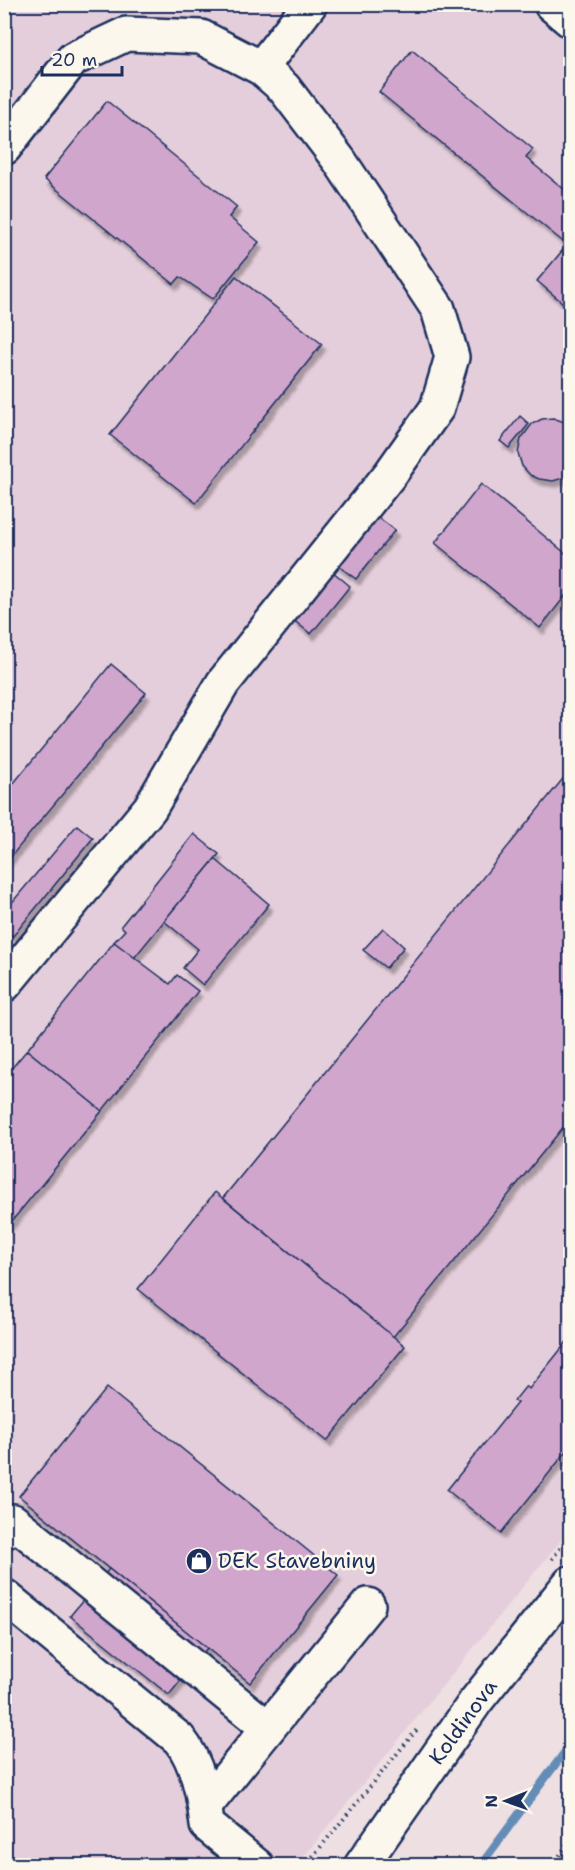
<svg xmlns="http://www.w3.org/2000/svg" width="575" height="1870" font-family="'Shantell Sans',sans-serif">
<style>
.built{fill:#e5cedb}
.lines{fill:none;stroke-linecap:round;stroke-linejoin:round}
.stream{stroke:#648db7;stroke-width:8}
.building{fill:#d0a6cc;stroke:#1b2f5e;stroke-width:1.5;filter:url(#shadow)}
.minor-casing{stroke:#1b2f5e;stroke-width:38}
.path{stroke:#1b2f5e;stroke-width:4;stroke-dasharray:1.5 4.5;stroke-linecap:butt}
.minor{stroke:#fbf7ec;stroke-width:33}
.labels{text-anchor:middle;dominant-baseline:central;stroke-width:5;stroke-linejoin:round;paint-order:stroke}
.poi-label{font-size:21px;fill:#1b2f5e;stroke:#fbf7ec;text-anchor:start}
.street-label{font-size:21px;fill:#1b2f5e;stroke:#fbf7ec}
</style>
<defs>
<filter id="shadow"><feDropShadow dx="3.5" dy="6" stdDeviation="1.5" flood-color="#0004"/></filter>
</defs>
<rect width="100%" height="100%" fill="#eedfe2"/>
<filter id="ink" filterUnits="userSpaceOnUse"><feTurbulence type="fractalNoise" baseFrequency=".0167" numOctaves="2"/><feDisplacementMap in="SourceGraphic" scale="12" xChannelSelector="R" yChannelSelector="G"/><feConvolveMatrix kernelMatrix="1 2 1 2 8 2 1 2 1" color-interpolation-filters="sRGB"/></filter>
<g filter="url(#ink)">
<polygon class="built" points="5,5 570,5 570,1529 297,1865 5,1866"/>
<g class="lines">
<polyline class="stream" points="480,1866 570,1745"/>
</g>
<g class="building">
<polygon points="412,50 533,149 526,158 570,194 570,306 569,308 537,281 567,245 379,92"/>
<polygon points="107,101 237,207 229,217 259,242 213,299 180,277 174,284 44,179"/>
<polygon points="236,276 322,344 196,503 110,435"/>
<polygon points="520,416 529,424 509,448 500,441"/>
<polygon points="553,418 570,424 570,476 553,481 539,479 530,475 522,466 518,453 521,439 532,424 542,419"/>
<polygon points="481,484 570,557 570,590 540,628 435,543"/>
<polygon points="375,515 395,530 356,579 336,564"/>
<polygon points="332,571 350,586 311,634 292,619"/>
<polygon points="111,664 146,693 4,865 4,795"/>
<polygon points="570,770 570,1119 393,1337 223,1198"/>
<polygon points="77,825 93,838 13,936 4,929 4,912"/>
<polygon points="194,834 219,854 134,958 114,942 125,930 121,926"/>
<polygon points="215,859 269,904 203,985 183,968 198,949 164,921"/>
<polygon points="383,928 404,947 386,968 363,950"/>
<polygon points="114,942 170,984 177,975 198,991 102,1111 27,1050"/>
<polygon points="27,1050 102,1111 7,1227 4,1225 4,1077"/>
<polygon points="215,1192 405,1346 327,1441 138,1289"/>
<polygon points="570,1338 570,1447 501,1533 447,1490 517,1403 514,1401 526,1386 529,1389"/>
<polygon points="107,1388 338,1575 250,1683 19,1496"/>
<polygon points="109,1569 207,1648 169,1695 70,1616"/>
</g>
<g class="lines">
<defs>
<g id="minor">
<polyline points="551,4 570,20"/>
<polyline points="261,68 310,4"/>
<polyline points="4,148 73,59 126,34 201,37 261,68 284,88 339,160 438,309 452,357 437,408 391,473 223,683 150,808 4,985"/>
<polyline points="4,1532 13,1521 268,1728"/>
<path d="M4,1596L179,1739C198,1762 204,1796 207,1825L257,1866"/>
<polyline points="205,1806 368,1605"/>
<polyline points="361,1866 476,1701 570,1583"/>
</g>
</defs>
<use href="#minor" class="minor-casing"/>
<g class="path">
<polyline points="552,1559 570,1535"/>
<polyline points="305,1866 419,1727"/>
<polyline points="553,1866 570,1840"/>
</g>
<use href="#minor" class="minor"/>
</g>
</g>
<defs>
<symbol id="shop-disc" viewBox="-11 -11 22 22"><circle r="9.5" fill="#1b2f5e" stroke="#fbf7ec"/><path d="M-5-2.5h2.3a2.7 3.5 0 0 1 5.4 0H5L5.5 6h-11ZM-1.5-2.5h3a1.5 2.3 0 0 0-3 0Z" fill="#fff"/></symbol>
</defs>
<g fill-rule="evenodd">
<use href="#shop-disc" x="184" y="1546" width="30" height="30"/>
</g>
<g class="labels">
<g class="poi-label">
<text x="218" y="1561">DEK Stavebniny</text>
</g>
<g class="street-label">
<text transform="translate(463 1722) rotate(-54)">Koldinova</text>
</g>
</g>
<rect width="575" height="1870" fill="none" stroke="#fbf7ec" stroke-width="24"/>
<rect x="12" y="12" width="551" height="1846" fill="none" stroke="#1b2f5e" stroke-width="2" filter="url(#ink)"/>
<g transform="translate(506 1801) rotate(269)" stroke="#fbf7ec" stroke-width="4.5" paint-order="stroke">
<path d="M0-4.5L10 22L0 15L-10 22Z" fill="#1b2f5e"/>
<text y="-9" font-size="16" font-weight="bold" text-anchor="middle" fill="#1b2f5e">N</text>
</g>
<path d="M42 66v9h80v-9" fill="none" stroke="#1b2f5e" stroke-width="3"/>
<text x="51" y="66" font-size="18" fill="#1b2f5e" stroke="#fbf7ec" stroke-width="4.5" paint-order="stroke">20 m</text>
</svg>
